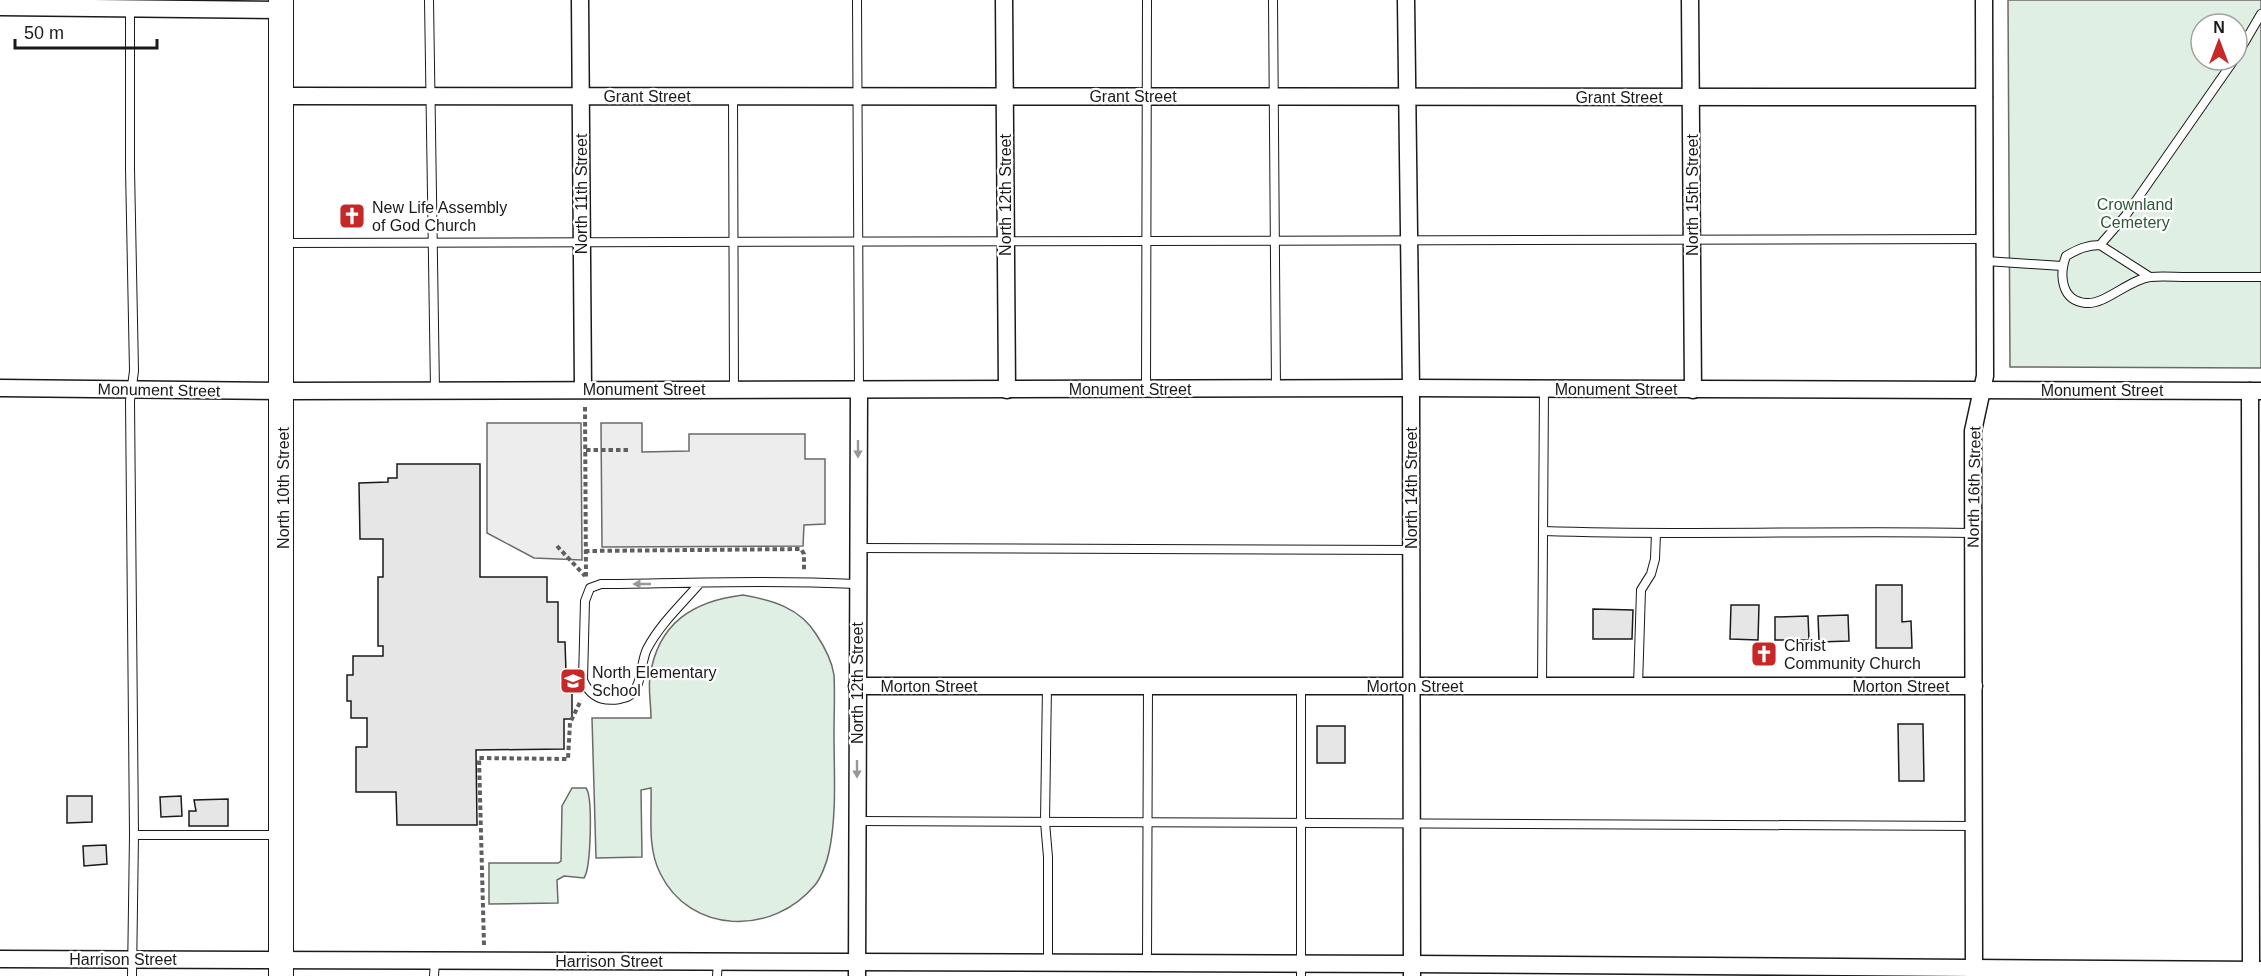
<svg xmlns="http://www.w3.org/2000/svg" width="2261" height="976" font-family="Arial,sans-serif">
<style>
.green{fill:#e0efe3;stroke:#6a6a6a;stroke-width:1.5;fill-rule:evenodd}
.parking{fill:#ededed;stroke:#6a6a6a;stroke-width:1.5}
.building{fill:#e6e6e6;stroke:#1a1a1a;stroke-width:1.5}
.lines{fill:none;stroke-linecap:round;stroke-linejoin:round}
.service-casing{stroke:#1a1a1a;stroke-width:10}
.minor-casing{stroke:#1a1a1a;stroke-width:19}
.secondary-casing{stroke:#1a1a1a;stroke-width:26}
.path{stroke:#5f5f5f;stroke-width:4;stroke-dasharray:4.5 3;stroke-linecap:butt}
.service{stroke:#fff;stroke-width:8}
.minor{stroke:#fff;stroke-width:16}
.secondary{stroke:#fff;stroke-width:24}
.oneway{fill:#989898}
.labels{text-anchor:middle;dominant-baseline:central;stroke-width:4.5;stroke-linejoin:round;paint-order:stroke}
.street-label{font-size:16px;fill:#1a1a1a;stroke:#fff}
.park-label{font-size:16px;fill:#2b5a34;stroke:#fff}
.poi-label{font-size:16px;fill:#1a1a1a;stroke:#fff;text-anchor:start}
</style>
<rect width="100%" height="100%" fill="#fff"/>
<g class="green">
<path d="M2008,0H2261V368L2010,367ZM2201,24H2237V60H2201Z"/>
<path d="M743,595C772,600 800,608 816,634C824,646 832,661 834,675C835,695 834,715 834,734C834,773 837,815 829,852C827,862 821,878 815,885C773,936 690,935 660,873C647,847 652,816 651,788L641,790L642,857L596,858L592,718H651C651,704 648,689 650,676C658,623 693,601 743,595Z"/>
<path d="M572,788H586C593,797 591,868 584,878L564,876L557,880L558,903L489,904V863H558L561,861L562,806Z"/>
</g>
<g class="parking">
<polygon points="487,423 581,423 582,560 534,558 487,533"/>
<polygon points="601,423 642,423 642,452 689,451 689,434 805,434 805,459 825,459 825,524 804,525 803,546 602,547"/>
</g>
<g class="building">
<polygon points="397,464 480,464 480,577 547,577 547,602 558,602 558,642 565,642 566,672 572,672 572,719 564,719 564,749 476,750 477,825 397,825 396,792 356,792 356,747 367,747 367,718 351,718 351,701 347,701 347,675 353,675 353,656 383,656 383,646 378,646 378,577 383,577 383,539 360,539 359,483 388,482 388,478 397,478"/>
<polygon points="1876,585 1902,585 1902,622 1911,621 1912,648 1876,648"/>
<polygon points="1731,605 1759,605 1758,640 1730,639"/>
<polygon points="1593,609 1633,610 1632,639 1593,639"/>
<polygon points="1848,615 1849,641 1819,642 1818,616"/>
<polygon points="1808,616 1809,640 1775,640 1775,617"/>
<polygon points="1898,724 1923,724 1924,781 1899,781"/>
<rect x="1317" y="726" width="28" height="37"/>
<polygon points="67,796 92,796 92,822 67,823"/>
<polygon points="181,796 182,816 161,817 160,797"/>
<polygon points="228,799 228,826 189,826 189,811 196,811 194,800"/>
<polygon points="106,845 107,864 84,866 83,846"/>
</g>
<g class="lines">
<defs>
<g id="service">
<polyline points="429,0 435,390"/>
<polyline points="857,0 859,390"/>
<polyline points="1273,0 1276,389"/>
<polyline points="130,9 130,169 134,371 130,401 134,835 132,976"/>
<polyline points="2237,55 2261,14"/>
<polyline points="733,96 734,390"/>
<polyline points="283,243 1985,239"/>
<polyline points="2100,245 2126,215 2234,60"/>
<polyline points="1986,261 2062,266"/>
<path d="M2150,277L2100,245C2087,245 2078,249 2066,256C2059,275 2061,301 2086,303C2105,305 2128,280 2150,277C2162,276 2175,277 2187,277C2211,277 2236,277 2261,277"/>
<polyline points="1146,389 1147,0"/>
<path d="M1544,531C1687,536 1830,530 1973,533"/>
<polyline points="858,548 1411,550"/>
<path d="M700,583C682,604 660,624 647,649C640,663 643,686 629,696C627,698 622,698 620,699C603,702 590,697 583,680L585,601L590,588L601,584C687,583 772,580 857,584"/>
<polyline points="1047,686 1045,822 1048,857 1048,964"/>
<polyline points="1301,686 1301,976"/>
<polyline points="1542,686 1544,389"/>
<polyline points="1638,686 1641,590 1651,574 1655,559 1656,533"/>
<polyline points="857,821 1974,826"/>
<polyline points="134,835 280,835"/>
<polyline points="1147,964 1148,686"/>
<polyline points="434,976 435,961"/>
<polyline points="717,976 718,962"/>
</g>
<g id="minor">
<polyline points="580,0 583,389"/>
<polyline points="1004,0 1007,390"/>
<polyline points="1406,0 1411,388 1412,976"/>
<polyline points="1690,0 1693,390"/>
<polyline points="0,7 281,10"/>
<polyline points="282,96 1984,97"/>
<polyline points="0,388 283,391 1411,388 2261,391"/>
<polyline points="2250,391 2251,970"/>
<polyline points="857,686 1974,686"/>
<polyline points="0,959 1412,964 2261,970"/>
<polyline points="857,976 859,390"/>
<polyline points="1974,976 1973,431 1985,376 1984,0"/>
</g>
<polyline id="secondary" points="281,0 281,976"/>
</defs>
<use href="#service" class="service-casing"/>
<use href="#minor" class="minor-casing"/>
<use href="#secondary" class="secondary-casing"/>
<g class="path">
<polyline points="585,407 586,577"/>
<polyline points="586,450 630,450"/>
<polyline points="557,546 585,576"/>
<polyline points="585,551 801,549 804,554 804,571"/>
<polyline points="484,945 479,758 568,759 570,723 581,700"/>
</g>
<use href="#service" class="service"/>
<use href="#minor" class="minor"/>
<use href="#secondary" class="secondary"/>
</g>
<defs><path id="oneway-solid" d="M-6-.8H1V-3.2L6.5 0L1 3.2V.8H-6Z" transform="scale(1.5)"/></defs>
<g class="oneway">
<use href="#oneway-solid" transform="translate(858 449) rotate(90)"/>
<use href="#oneway-solid" transform="translate(642 584) rotate(180)"/>
<use href="#oneway-solid" transform="translate(857 769) rotate(90)"/>
</g>
<defs>
<symbol id="church-square" viewBox="-11 -11 22 22"><rect x="-9" y="-9" width="18" height="18" rx="4" fill="#c62828" stroke="#fff"/><path d="M-1.2-6h2.4v3.5h3.3v2.4h-3.3V6h-2.4V-.1h-3.3v-2.4h3.3Z" fill="#fff"/></symbol>
<symbol id="school-square" viewBox="-11 -11 22 22"><rect x="-9" y="-9" width="18" height="18" rx="4" fill="#c62828" stroke="#fff"/><path d="M0-5L7-2L0 1L-7-2ZM-4 1L0 2.5L4 1V4Q0 6-4 4Z" fill="#fff"/></symbol>
</defs>
<g fill-rule="evenodd">
<use href="#church-square" x="337" y="201" width="30" height="30"/>
<use href="#church-square" x="1749" y="639" width="30" height="30"/>
<use href="#school-square" x="558" y="666" width="30" height="30"/>
</g>
<g class="labels">
<g class="street-label">
<text x="647" y="96">Grant Street</text>
<text x="1133" y="96">Grant Street</text>
<text x="1619" y="97">Grant Street</text>
<text transform="translate(581 194) rotate(-90)">North 11th Street</text>
<text transform="translate(1005 195) rotate(-90)">North 12th Street</text>
<text transform="translate(1692 195) rotate(-90)">North 15th Street</text>
<text x="644" y="389">Monument Street</text>
<text x="1130" y="389">Monument Street</text>
<text x="1616" y="389">Monument Street</text>
<text transform="translate(159 390) rotate(1)">Monument Street</text>
<text x="2102" y="390">Monument Street</text>
<text transform="translate(1974 487) rotate(-89)">North 16th Street</text>
<text transform="translate(283 488) rotate(-90)">North 10th Street</text>
<text transform="translate(1411 488) rotate(-90)">North 14th Street</text>
<text transform="translate(857 683) rotate(-90)">North 12th Street</text>
<text x="929" y="686">Morton Street</text>
<text x="1415" y="686">Morton Street</text>
<text x="1901" y="686">Morton Street</text>
<text x="123" y="959">Harrison Street</text>
<text x="609" y="961">Harrison Street</text>
</g>
<g class="park-label">
<text x="2135" y="204">Crownland<tspan x="2135" dy="18">Cemetery</tspan></text>
</g>
<g class="poi-label">
<text x="372" y="207">New Life Assembly<tspan x="372" dy="18">of God Church</tspan></text>
<text x="1784" y="645">Christ<tspan x="1784" dy="18">Community Church</tspan></text>
<text x="592" y="672">North Elementary<tspan x="592" dy="18">School</tspan></text>
</g>
</g>
<g transform="translate(2219 42)"><circle r="28" fill="#ffffff" stroke="#a3a3a3" stroke-width="1.5"/>
<path d="M0-4.5L10 22L0 15L-10 22Z" fill="#c62828"/>
<text y="-9" font-size="16" font-weight="bold" text-anchor="middle" fill="#1a1a1a">N</text>
</g>
<path d="M15 39v9h142v-9" fill="none" stroke="#1a1a1a" stroke-width="3"/>
<text x="24" y="39" font-size="18" fill="#1a1a1a" stroke="#ffffff" stroke-width="4.5" paint-order="stroke">50 m</text>
</svg>
